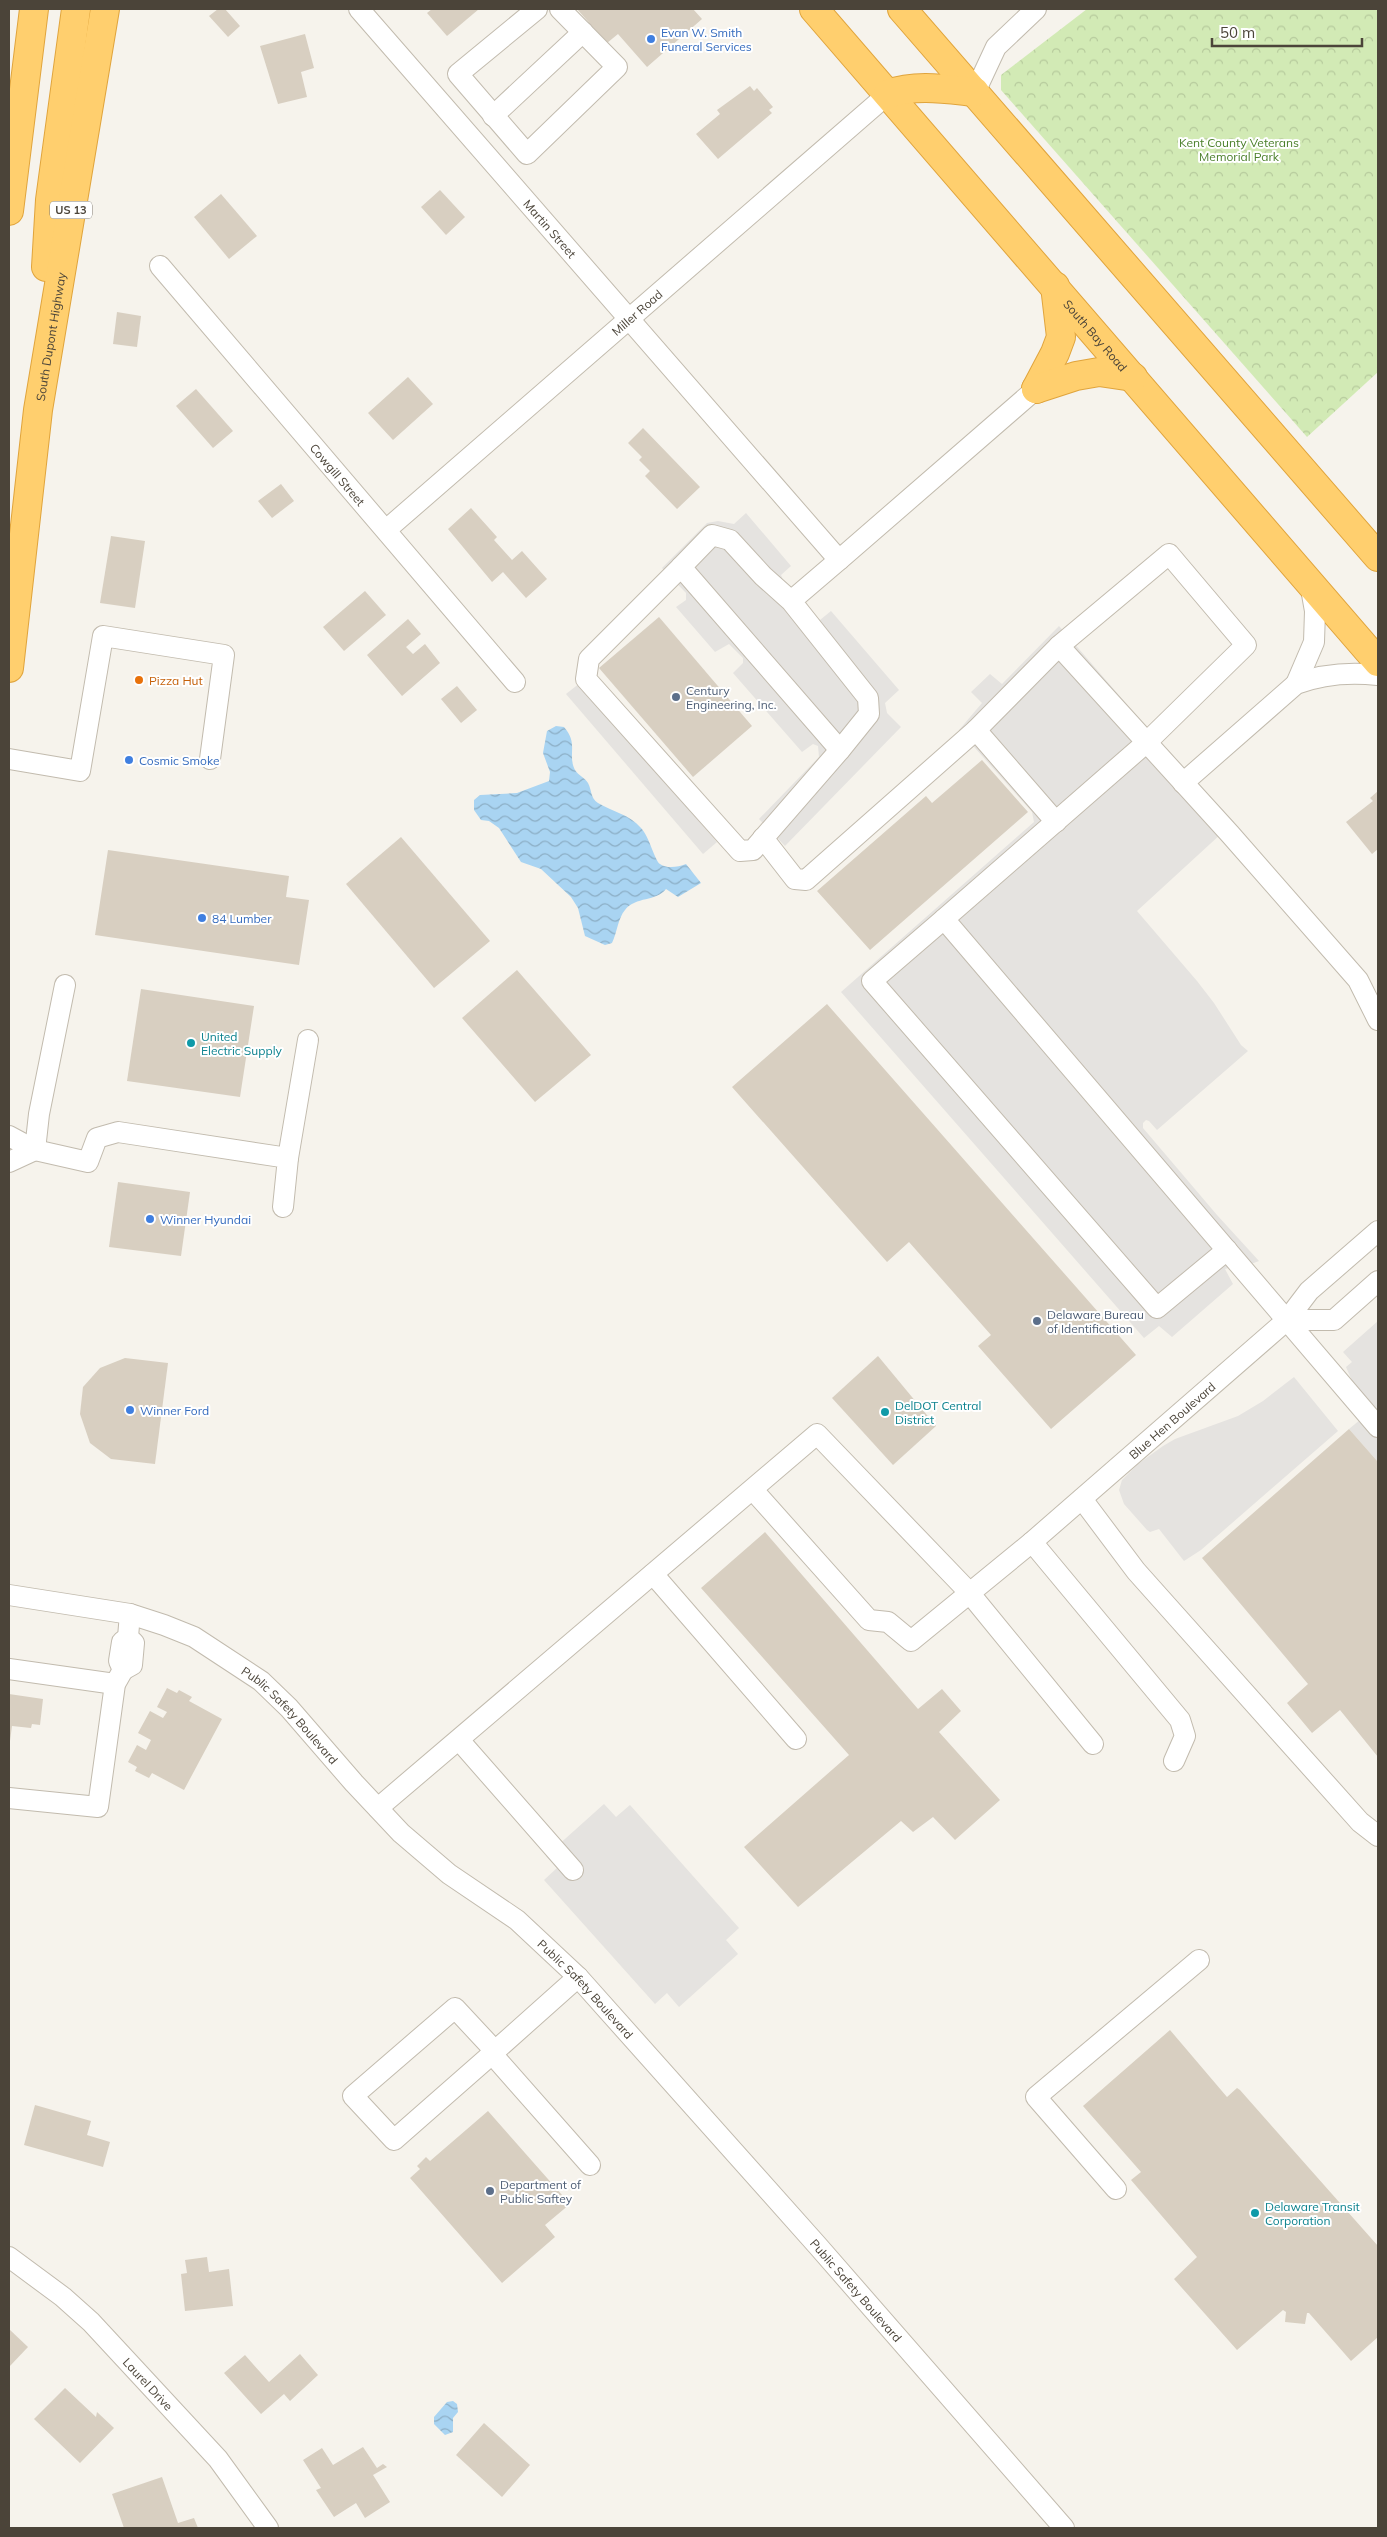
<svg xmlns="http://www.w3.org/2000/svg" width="1387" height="2537" font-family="Mulish,sans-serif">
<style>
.park{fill:url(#park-crowns)}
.parking{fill:#e5e3e0}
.water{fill:url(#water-waves)}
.building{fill:#d8cfc1}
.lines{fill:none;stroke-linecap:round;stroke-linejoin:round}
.minor-casing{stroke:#c2bbae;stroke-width:22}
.highway-casing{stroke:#e0a43c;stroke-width:30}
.minor{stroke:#fff;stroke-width:20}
.highway{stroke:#ffcf6e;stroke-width:28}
.shop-dot{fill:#3f7fe0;stroke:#fff;stroke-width:2}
.food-dot{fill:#e8710a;stroke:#fff;stroke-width:2}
.service-dot{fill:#5c6f8a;stroke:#fff;stroke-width:2}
.culture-dot{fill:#0f9aa8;stroke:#fff;stroke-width:2}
.labels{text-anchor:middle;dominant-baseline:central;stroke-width:4;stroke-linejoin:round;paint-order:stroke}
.shield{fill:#fff;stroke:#817c74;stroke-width:1}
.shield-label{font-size:11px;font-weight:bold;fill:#4b4439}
.shop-label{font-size:12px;fill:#366cbe;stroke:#fff;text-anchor:start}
.park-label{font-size:12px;fill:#4a7f2a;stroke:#fff}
.street-label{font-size:12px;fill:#4b4439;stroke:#fff}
.food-label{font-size:12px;fill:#c56008;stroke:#fff;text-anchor:start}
.service-label{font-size:12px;fill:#4e5e75;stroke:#fff;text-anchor:start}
.culture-label{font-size:12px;fill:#0d838f;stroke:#fff;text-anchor:start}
</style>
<defs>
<pattern id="park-crowns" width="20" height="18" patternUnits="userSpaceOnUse" patternTransform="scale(1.25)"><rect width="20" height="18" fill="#d2eab5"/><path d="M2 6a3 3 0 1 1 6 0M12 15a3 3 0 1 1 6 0" fill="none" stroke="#b6ca9c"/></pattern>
<pattern id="water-waves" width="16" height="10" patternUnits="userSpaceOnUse" patternTransform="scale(1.25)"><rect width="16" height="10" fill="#a9d4f2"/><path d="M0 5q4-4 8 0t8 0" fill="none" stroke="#8caec5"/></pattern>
</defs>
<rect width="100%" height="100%" fill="#f6f3ec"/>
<polygon class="park" points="1087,9 1378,9 1378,372 1307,437 1001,90 1001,75"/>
<g class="parking">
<polygon points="746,513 791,566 781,575 784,582 790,586 816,619 820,620 831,611 899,690 885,703 887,713 901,727 785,846 759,819 819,757 818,746 813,744 802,752 733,673 743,663 743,658 729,644 715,652 676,607 686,600 686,593 662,568 707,523 718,521 734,524"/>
<polygon points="1059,626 1150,731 1234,822 1137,911 1197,981 1214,1003 1241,1045 1248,1051 1157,1130 1149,1121 1146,1120 1143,1123 1143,1128 1217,1215 1259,1261 1235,1270 1232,1267 1225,1269 1233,1284 1172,1337 1159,1326 1144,1338 841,992 1034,822 1032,812 959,730 982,703 971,692 990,674 1002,684"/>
<polygon points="580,683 717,842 703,854 566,694"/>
<polygon points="1378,1321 1378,1462 1349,1429 1372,1410 1353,1383 1346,1367 1352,1362 1343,1352"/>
<polygon points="1294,1377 1338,1431 1201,1550 1184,1561 1159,1529 1150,1532 1147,1530 1124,1504 1119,1490 1122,1480 1138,1464 1163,1446 1175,1439 1238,1416 1263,1401"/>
<polygon points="604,1804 616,1817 630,1805 739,1928 726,1940 738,1954 679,2007 667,1993 655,2004 544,1880 557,1868 546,1856"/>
</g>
<g class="water">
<path d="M556,726L564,727C579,744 567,754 575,770C578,775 585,778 588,783C592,790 590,798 598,803C613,812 629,814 641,828C649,836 655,861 660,864C667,869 678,867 686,864L701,883L678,897L666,889C656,902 636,896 625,910C618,918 617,933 612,943L605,945L585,936L578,908L571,897L541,869L521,862L499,828L489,821L481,820L474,810V800L480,795L517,793L549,781L550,772L543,753L547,731Z"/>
<polygon points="453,2401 457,2404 458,2412 453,2418 453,2432 445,2435 434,2424 434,2417 447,2402"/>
</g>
<g class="building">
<polygon points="218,9 225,9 240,26 228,37 209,16"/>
<polygon points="432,9 479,9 447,36 427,13"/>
<polygon points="577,9 693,9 702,19 647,67 618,34 607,43"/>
<polygon points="305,34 314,68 301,72 307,97 278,104 260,46"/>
<polygon points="750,86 754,91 757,88 773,107 769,110 772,113 718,159 696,134 720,114 717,110"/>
<polygon points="440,190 465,217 446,235 421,207"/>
<polygon points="221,194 257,236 229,259 194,217"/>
<polygon points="117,312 141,316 137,347 113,344"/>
<polygon points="408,377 433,404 393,440 368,413"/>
<polygon points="196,389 233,431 213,448 176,406"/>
<polygon points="643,428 700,487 677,509 645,476 650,471 639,460 642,457 628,443"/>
<polygon points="281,484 294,501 272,518 258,501"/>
<polygon points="471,508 497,537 494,540 512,560 522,551 547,579 526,598 503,572 492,582 448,529"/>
<polygon points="111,536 145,541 135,608 100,603"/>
<polygon points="365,591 386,615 344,651 323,627"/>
<polygon points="659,617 752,726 693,777 599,668"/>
<polygon points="408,619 421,634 406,647 413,654 425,644 440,663 402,696 367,655"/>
<polygon points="457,686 477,710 461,723 441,699"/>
<polygon points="982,760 1028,812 870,950 817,891 926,796 932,803"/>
<polygon points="1378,791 1378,849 1372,854 1346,822 1373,801 1370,798"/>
<polygon points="401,837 490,941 434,988 346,884"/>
<polygon points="108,850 289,876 286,897 309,900 299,965 95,935"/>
<polygon points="517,970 591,1055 535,1102 462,1018"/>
<polygon points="141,989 254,1006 240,1097 127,1081"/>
<polygon points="827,1004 1136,1355 1051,1429 978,1346 991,1335 909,1242 887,1262 732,1087"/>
<polygon points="118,1182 190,1192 181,1256 109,1247"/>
<polygon points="878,1356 936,1426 893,1465 832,1398"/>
<polygon points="125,1358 168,1363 155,1464 111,1459 90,1443 80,1414 83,1387 100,1368"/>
<polygon points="1349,1429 1378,1462 1378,1757 1340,1710 1312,1733 1287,1703 1308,1684 1202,1558"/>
<polygon points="765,1532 918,1709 942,1689 961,1711 939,1732 1000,1800 955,1840 933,1817 913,1832 901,1821 798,1907 744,1847 849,1755 701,1588"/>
<polygon points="167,1688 177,1693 179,1690 192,1697 189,1701 222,1719 184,1790 152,1773 149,1778 135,1771 137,1767 128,1762 137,1745 146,1750 151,1740 138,1733 150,1711 163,1718 167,1712 157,1707"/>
<polygon points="9,1694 43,1699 40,1725 32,1724 31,1728 12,1726 10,1741"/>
<polygon points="1170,2030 1227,2097 1237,2088 1240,2090 1378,2246 1378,2337 1351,2361 1309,2313 1307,2313 1305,2324 1285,2322 1286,2312 1283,2310 1237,2350 1174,2279 1197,2257 1131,2180 1141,2172 1083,2106"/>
<polygon points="35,2105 91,2121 87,2135 110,2142 103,2167 24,2145"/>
<polygon points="488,2111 570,2204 545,2225 555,2237 502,2283 410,2178 420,2169 417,2166 426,2157 430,2161"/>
<polygon points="207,2257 209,2272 229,2269 233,2306 185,2311 181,2274 187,2273 185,2260"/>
<polygon points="9,2329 28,2347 9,2367"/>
<polygon points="300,2354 318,2375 290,2401 284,2394 261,2414 224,2373 245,2355 269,2382"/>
<polygon points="65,2388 96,2417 97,2412 114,2428 80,2463 34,2419"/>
<polygon points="484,2423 530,2465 502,2497 456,2455"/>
<polygon points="363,2447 377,2468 383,2464 387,2467 373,2475 390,2502 365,2518 356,2503 334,2517 316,2490 321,2488 303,2460 322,2448 333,2465"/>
<polygon points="162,2477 178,2523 194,2518 198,2528 124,2528 112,2494"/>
</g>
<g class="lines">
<defs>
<g id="minor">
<path id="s1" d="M359,9L839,560L1036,389"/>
<polyline points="537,9 458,74 527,154 617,67 560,9"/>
<polyline points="975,92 996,47 1036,9"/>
<polyline points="493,116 583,32"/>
<path id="s2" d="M160,266L515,682"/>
<path id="s3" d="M386,530L888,94"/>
<polyline points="681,567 589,659 586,679 740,851 753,850 840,750"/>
<polyline points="791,601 868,698 869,714 840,750 681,567 712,535 730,540 763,576 791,601 839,560"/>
<polyline points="1059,646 1169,554 1246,645 1147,742 944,919 1378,1427"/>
<polyline points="1296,684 1314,642 1315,611 1310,583"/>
<polyline points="976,730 1056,822"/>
<polyline points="9,759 80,771 103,636 224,655 210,759"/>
<path d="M1183,783L1296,684C1322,674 1351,672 1378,675"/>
<polyline points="763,838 795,879 806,880 976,730 1059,646 1230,834 1358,980 1378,1020"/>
<polyline points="944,919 872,981 1157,1308 1227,1250"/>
<polyline points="65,985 39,1114 35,1150 88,1162 97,1138 118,1132 288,1158 283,1207"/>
<polyline points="9,1136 35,1150 9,1162"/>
<polyline points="288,1158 308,1040"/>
<polyline points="1287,1320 1334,1320 1378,1281"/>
<polyline points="753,1490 869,1620 888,1622 911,1641 1032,1542"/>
<polyline points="1082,1499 1136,1571 1360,1822 1378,1836"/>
<polyline points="653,1574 796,1739"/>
<path id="s4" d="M9,1595L130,1614L164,1625L194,1637L261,1681L289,1708L354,1783L401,1833L449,1874L517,1920L578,1977L817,2245L1064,2528"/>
<polyline points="128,1637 122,1642 119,1661 123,1670 132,1665 134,1643 128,1637 130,1614"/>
<polyline points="9,1669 115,1684"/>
<polyline points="459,1740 573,1870"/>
<path id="s5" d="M1174,1761L1185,1736L1180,1720L1032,1542L1287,1320L1309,1291L1378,1231"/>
<polyline points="9,1798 98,1807 115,1684 123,1670"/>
<polyline points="378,1808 817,1434 967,1590 1093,1744"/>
<polyline points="495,2051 455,2008 353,2096 394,2140 492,2054 495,2051 578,1977"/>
<polyline points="492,2054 590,2165"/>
<polyline points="1116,2189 1036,2097 1199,1960"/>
<path id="s6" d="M9,2257L63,2297L91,2322L218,2459L268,2528"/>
</g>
<g id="highway">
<path id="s7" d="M814,9L1378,662"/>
<polyline points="902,9 1378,557"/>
<path d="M888,94C916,84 945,89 975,92"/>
<polyline points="9,211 34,9"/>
<polyline points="46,267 50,200 76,9"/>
<polyline points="1036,389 1055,353 1061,337 1055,286"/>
<polyline points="1036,389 1076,376 1099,372 1133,377"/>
<path id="s8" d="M9,668L38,410L105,9"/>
</g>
</defs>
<use href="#minor" class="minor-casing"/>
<use href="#highway" class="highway-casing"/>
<use href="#minor" class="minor"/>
<use href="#highway" class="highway"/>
</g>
<g class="shop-dot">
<circle cx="651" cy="39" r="5"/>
<circle cx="129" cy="760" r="5"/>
<circle cx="202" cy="918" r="5"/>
<circle cx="150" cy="1219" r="5"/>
<circle cx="130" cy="1410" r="5"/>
</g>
<circle class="food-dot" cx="139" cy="680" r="5"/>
<g class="service-dot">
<circle cx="676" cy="697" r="5"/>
<circle cx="1037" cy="1321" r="5"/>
<circle cx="490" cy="2191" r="5"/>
</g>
<g class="culture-dot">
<circle cx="191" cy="1043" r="5"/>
<circle cx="885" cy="1412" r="5"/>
<circle cx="1255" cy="2213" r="5"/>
</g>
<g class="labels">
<rect class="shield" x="50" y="201.5" width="42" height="17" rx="4"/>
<g class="shield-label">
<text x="71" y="210">US 13</text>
</g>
<g class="shop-label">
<text x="661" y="32">Evan W. Smith<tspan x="661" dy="14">Funeral Services</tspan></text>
<text x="139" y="760">Cosmic Smoke</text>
<text x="212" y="918">84 Lumber</text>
<text x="160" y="1219">Winner Hyundai</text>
<text x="140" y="1410">Winner Ford</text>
</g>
<g class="park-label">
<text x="1239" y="142">Kent County Veterans<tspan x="1239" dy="14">Memorial Park</tspan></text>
</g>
<g class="street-label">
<text stroke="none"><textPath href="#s1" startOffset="291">Martin Street</textPath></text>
<text stroke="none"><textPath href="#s3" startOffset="332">Miller Road</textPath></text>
<text stroke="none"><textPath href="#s7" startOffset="431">South Bay Road</textPath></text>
<text stroke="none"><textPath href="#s8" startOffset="334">South Dupont Highway</textPath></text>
<text stroke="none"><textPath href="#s2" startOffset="274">Cowgill Street</textPath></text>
<text stroke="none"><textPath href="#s5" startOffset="461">Blue Hen Boulevard</textPath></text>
<text stroke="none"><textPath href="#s4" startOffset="315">Public Safety Boulevard</textPath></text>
<text stroke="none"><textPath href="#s4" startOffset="720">Public Safety Boulevard</textPath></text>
<text stroke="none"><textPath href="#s4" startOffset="1125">Public Safety Boulevard</textPath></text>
<text stroke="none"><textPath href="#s6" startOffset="189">Laurel Drive</textPath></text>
</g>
<g class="food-label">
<text x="149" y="680">Pizza Hut</text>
</g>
<g class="service-label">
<text x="686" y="690">Century<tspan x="686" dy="14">Engineering, Inc.</tspan></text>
<text x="1047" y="1314">Delaware Bureau<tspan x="1047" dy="14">of Identification</tspan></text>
<text x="500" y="2184">Department of<tspan x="500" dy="14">Public Saftey</tspan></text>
</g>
<g class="culture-label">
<text x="201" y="1036">United<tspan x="201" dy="14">Electric Supply</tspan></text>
<text x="895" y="1405">DelDOT Central<tspan x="895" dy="14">District</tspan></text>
<text x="1265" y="2206">Delaware Transit<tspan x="1265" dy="14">Corporation</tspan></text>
</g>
</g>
<rect width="1387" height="2537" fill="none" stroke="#4b4439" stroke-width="20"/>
<path d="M1212 38v8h150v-8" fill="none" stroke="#4b4439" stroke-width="2.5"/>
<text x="1220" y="38" font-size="15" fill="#4b4439" stroke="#ffffff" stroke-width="4" paint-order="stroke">50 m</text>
</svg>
